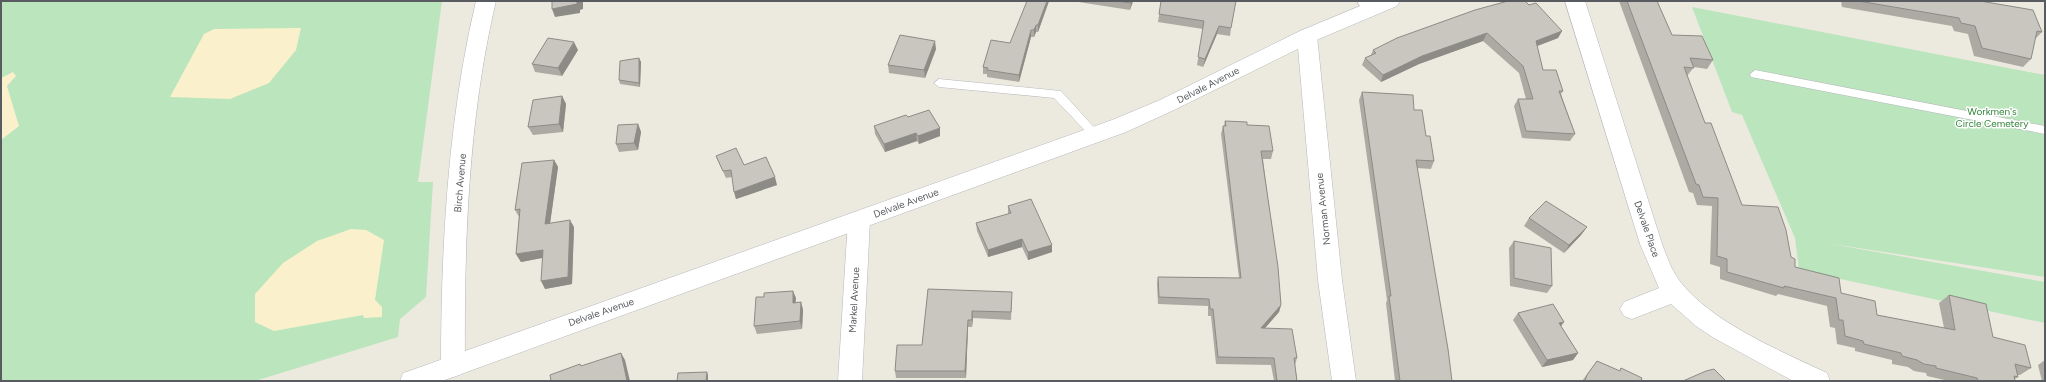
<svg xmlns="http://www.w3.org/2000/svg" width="2046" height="382" font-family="Figtree,sans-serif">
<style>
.green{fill:#bbe5bc}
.sand{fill:#faf1cc}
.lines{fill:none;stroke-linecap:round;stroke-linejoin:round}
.service-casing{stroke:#b5b8bd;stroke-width:1}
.minor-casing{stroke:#b5b8bd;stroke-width:1}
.tertiary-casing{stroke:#b5b8bd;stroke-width:1}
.service{fill:#fff;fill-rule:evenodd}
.minor{fill:#fff;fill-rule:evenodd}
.tertiary{fill:#fff;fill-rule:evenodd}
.wall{fill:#adaaa4}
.shaded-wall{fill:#8d8b86}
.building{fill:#c9c6bf;stroke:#8d8b86}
.labels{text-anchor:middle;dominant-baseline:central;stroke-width:3;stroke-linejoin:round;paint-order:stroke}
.street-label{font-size:10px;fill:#585c61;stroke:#fff}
.park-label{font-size:10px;fill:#33853a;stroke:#fff}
</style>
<rect width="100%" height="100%" fill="#eceadf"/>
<g class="green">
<polygon points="1,1 442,1 418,182 433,182 426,297 400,319 398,337 255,381 1,381"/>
<polygon points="1692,7 2045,75 2045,277 1826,243 2045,282 2045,323 1799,270 1795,238 1742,115 1732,112"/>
</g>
<g class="sand">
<polygon points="301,28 296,50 269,83 230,99 170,97 204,34 214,29"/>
<polygon points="13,72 16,76 7,86 19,126 1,140 1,78"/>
<polygon points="351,229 366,230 384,240 375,300 382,307 382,317 364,318 363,315 274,331 255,322 255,294 283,263 317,241"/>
</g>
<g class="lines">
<defs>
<g id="service">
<polygon points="1755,70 2045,126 2045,134 1751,77 1750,74"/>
<polygon points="939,79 1061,91 1101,135 1100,138 1092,138 1054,98 939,87 934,83"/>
</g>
<g id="minor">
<path d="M476,1H496C468,119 464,245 465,366L462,374L453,377L444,374L441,366C441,245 448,119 476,1Z"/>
<polygon points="1357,1 1391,1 1393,3 1390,8 1383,10 1360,6"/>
<path d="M1565,1H1585L1662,244C1667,257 1671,269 1679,280C1710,322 1781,351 1827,373L1830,381H1793L1714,338L1696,326L1671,304L1632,319L1624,316L1620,309L1624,302L1659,288L1640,244Z"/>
<polygon points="1307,29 1314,31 1317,36 1342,280 1356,381 1332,381 1318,280 1297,36 1300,31"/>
<polygon points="859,211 867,214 870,220 862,381 838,381 848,220 851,214"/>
</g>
<polygon id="tertiary" points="1372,1 1400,1 1397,6 1314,41 1174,110 1126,132 442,381 400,381 403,373 412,370 1112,120 1160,100 1300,31"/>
</defs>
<use href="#service" class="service-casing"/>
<use href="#minor" class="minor-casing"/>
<use href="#tertiary" class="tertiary-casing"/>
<use href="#service" class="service"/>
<use href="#minor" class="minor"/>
<use href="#tertiary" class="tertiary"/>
</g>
<g class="wall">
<polygon points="1049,1 1038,32 1036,32 1034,37 1031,37 1019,82 987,77 987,74 983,74 983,67 1010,43"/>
<polygon points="1072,1 1133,1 1130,10"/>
<polygon points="1161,1 1231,28 1230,36 1217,34 1203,67 1197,65 1203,29 1158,22"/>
<polygon points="1619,1 1657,1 1672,35 1713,60 1707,69 1694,67 1687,76 1705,123 1742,205 1791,257 1795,267 1841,293 1877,315 1944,328 1939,303 1949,295 1993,337 2031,368 2020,375 2018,375 2018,377 2015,379 2015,381 1949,381 1927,376 1926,373 1914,371 1908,367 1892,364 1892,360 1855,351 1855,348 1837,344 1835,328 1830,327 1827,306 1778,294 1776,296 1720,279 1720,267 1710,264 1712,206 1697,205 1693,193 1689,192"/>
<polygon points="1841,1 1980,1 2042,32 2035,39 2031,59 2023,67 1974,56 1968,34 1954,31 1952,26 1842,7"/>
<polygon points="1529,5 1562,31 1558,38 1537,46 1543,70 1563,91 1561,94 1575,134 1570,141 1522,138 1514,106 1518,99 1526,99 1519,73 1483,41 1419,64 1381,82 1362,65 1365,58 1371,55 1373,50"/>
<polygon points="936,49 925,78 889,73 888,65"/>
<polygon points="578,50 562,76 535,72 532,64"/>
<polygon points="639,58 641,62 640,87 620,84 619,80"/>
<polygon points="1362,92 1414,110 1426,136 1434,161 1431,169 1417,168 1452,381 1395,381 1386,303 1387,300 1359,100"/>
<polygon points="562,96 566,104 563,132 533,135 528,127"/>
<polygon points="1225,121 1247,125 1273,151 1271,159 1263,159 1281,305 1279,312 1265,328 1297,358 1295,365 1297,381 1274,381 1271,365 1216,364 1211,316 1208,316 1208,306 1158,304 1157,284 1158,277 1239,278 1221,134 1223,126 1224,126"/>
<polygon points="638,124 641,132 638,150 619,152 616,144"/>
<polygon points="874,126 940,136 919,144 917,141 885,152 875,134"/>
<polygon points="716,156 744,165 777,185 736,199 732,177 726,178 719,163"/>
<polygon points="554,160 558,167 550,223 574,227 572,284 545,289 542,258 521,262 516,254 519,217 515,210"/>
<polygon points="1008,206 1052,252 1028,260 1022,247 988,257 977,231 976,223 1008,214"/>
<polygon points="1529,218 1587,227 1581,235 1564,253 1524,226"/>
<polygon points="1514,241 1552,286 1547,293 1510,286 1509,248"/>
<polygon points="928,289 1012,299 1011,320 973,318 972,327 968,327 966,378 896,378 895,371 922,345"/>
<polygon points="796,298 795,303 801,302 803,310 802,329 757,334 754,326"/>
<polygon points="1518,313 1561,326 1578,353 1573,360 1542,367 1513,320"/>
<polygon points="2045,360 2045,381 2042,381 2038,365"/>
<polygon points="1597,361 1619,371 1621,368 1641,381 1582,381"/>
</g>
<g class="shaded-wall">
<polygon points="577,1 583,1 583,9 580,10 580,13 555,17 552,9"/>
<polygon points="1047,1 1049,1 1038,32 1038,25"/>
<polygon points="1131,1 1133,1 1130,10 1131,3"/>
<polygon points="1036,25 1036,32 1034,37 1034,30"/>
<polygon points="1219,26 1217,34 1203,67 1205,59"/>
<polygon points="1031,30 1031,37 1019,82 1019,75"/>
<polygon points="1562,31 1558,38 1532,48 1536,41"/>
<polygon points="1487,33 1483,41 1419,64 1381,82 1383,75 1422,56"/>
<polygon points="935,41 936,49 925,78 924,70"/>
<polygon points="574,42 578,50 562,76 558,68"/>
<polygon points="639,58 641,62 640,87 639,83"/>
<polygon points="562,96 566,104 563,132 559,124"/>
<polygon points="638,124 641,132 638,150 634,143"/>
<polygon points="940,128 940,136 919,144 918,136"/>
<polygon points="916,133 917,141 885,152 884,144"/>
<polygon points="554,160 558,167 549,231 545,224"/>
<polygon points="775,177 777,185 736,199 734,192"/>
<polygon points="570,220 574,227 572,284 545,289 541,281"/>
<polygon points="1587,227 1581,235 1564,253 1569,245"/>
<polygon points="1022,239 1022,247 988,257 988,250"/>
<polygon points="1052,245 1052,252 1028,260 1028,252"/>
<polygon points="543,250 547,257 521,262 516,254"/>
<polygon points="793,291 796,298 795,310 793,303"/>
<polygon points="801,302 803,310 802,329 800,321"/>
<polygon points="1281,305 1279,312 1259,335 1261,328"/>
<polygon points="972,311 973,318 972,327"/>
<polygon points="968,320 968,327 966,378 965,371"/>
<polygon points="1564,322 1559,329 1559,323"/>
<polygon points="621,353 625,360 630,381 627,381"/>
<polygon points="1578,353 1573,360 1542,367 1547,360"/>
<polygon points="707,372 708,375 708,381 706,381"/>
</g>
<g class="building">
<polygon points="552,1 579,1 577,1 577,4 552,9"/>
<polygon points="1027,1 1047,1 1038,25 1036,25 1034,30 1031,30 1019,75 987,70 988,68 983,67 991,40 1010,43"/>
<polygon points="1117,1 1131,1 1131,3"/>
<polygon points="1161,1 1236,1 1231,28 1219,26 1205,59 1198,57 1204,21 1159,14"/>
<polygon points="1508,1 1525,1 1529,5 1536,3 1562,31 1536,41 1543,70 1556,70 1563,91 1559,91 1575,134 1526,131 1518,99 1533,99 1523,66 1487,33 1422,56 1383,75 1365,58 1376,53 1373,50 1397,38 1475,10"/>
<polygon points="1627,1 1657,1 1672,35 1702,36 1713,60 1690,58 1694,68 1684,67 1705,123 1711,123 1742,205 1778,207 1786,230 1791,257 1795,259 1795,267 1839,278 1841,293 1875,301 1877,315 1955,330 1949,295 1986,304 1993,337 2025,345 2031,368 2015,364 2018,377 2014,376 2015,381 1978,381 1977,378 1936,368 1936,366 1924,364 1917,360 1902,356 1901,353 1864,344 1863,341 1845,336 1843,320 1839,320 1836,298 1784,286 1784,288 1727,272 1727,259 1717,256 1718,198 1703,197 1699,185 1696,184"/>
<polygon points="1858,1 1980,1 2033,10 2042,32 2037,31 2031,59 1982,48 1975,26 1961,23 1959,18"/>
<polygon points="900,35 935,41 924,70 888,65"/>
<polygon points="548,38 574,42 558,68 532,64"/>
<polygon points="639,58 639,83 619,80 620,61"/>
<polygon points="1362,92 1413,95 1414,110 1422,110 1426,136 1430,136 1434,161 1416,160 1448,349 1452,381 1400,381 1389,296 1391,296"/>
<polygon points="562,96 559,124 528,127 533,100"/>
<polygon points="929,110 940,128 918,136 916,133 884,144 874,126 906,115 908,117"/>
<polygon points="1225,121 1247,122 1247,125 1269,126 1273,151 1261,151 1278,267 1281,305 1261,328 1292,329 1297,358 1294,358 1297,381 1277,381 1274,358 1218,357 1213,309 1210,309 1209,299 1159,297 1158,277 1241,278 1223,126 1226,126"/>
<polygon points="638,124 634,143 616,144 618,125"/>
<polygon points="736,148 744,165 766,157 775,177 734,192 731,170 723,171 716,156"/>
<polygon points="554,160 545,224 570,220 568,277 541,281 543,250 516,254 520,209 515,210 522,163"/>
<polygon points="1031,199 1052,245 1028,252 1022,239 988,250 976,223 1011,213 1008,206"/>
<polygon points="1546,201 1587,227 1569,245 1529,218"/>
<polygon points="1514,241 1551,248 1552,286 1514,278"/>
<polygon points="928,289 1012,292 1011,312 972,311 972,320 968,320 965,371 895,371 897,345 922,345"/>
<polygon points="793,291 793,303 801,302 800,321 754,326 756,297 764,297 764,293"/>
<polygon points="1553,304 1564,322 1559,323 1578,353 1547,360 1518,313"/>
<polygon points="621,353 627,381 551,381 550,375 580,364 581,366"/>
<polygon points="1597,361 1620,371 1621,368 1642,378 1641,381 1585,381 1587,375"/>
<polygon points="1714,369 1726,381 1683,381 1706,371"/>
<polygon points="707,372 706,381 677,381 678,373"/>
</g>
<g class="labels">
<g class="street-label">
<text transform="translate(1208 85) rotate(-27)">Delvale Avenue</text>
<text transform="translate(460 183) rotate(-85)">Birch Avenue</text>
<text transform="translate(906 203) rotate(-20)">Delvale Avenue</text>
<text transform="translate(1323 209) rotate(-96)">Norman Avenue</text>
<text transform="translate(1647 229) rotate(71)">Delvale Place</text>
<text transform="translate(854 300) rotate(-87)">Markel Avenue</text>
<text transform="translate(601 312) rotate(-19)">Delvale Avenue</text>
</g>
<g class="park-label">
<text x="1992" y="111">Workmen's<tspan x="1992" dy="12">Circle Cemetery</tspan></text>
</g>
</g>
<rect width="2046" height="382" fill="none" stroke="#585c61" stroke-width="4"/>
</svg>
